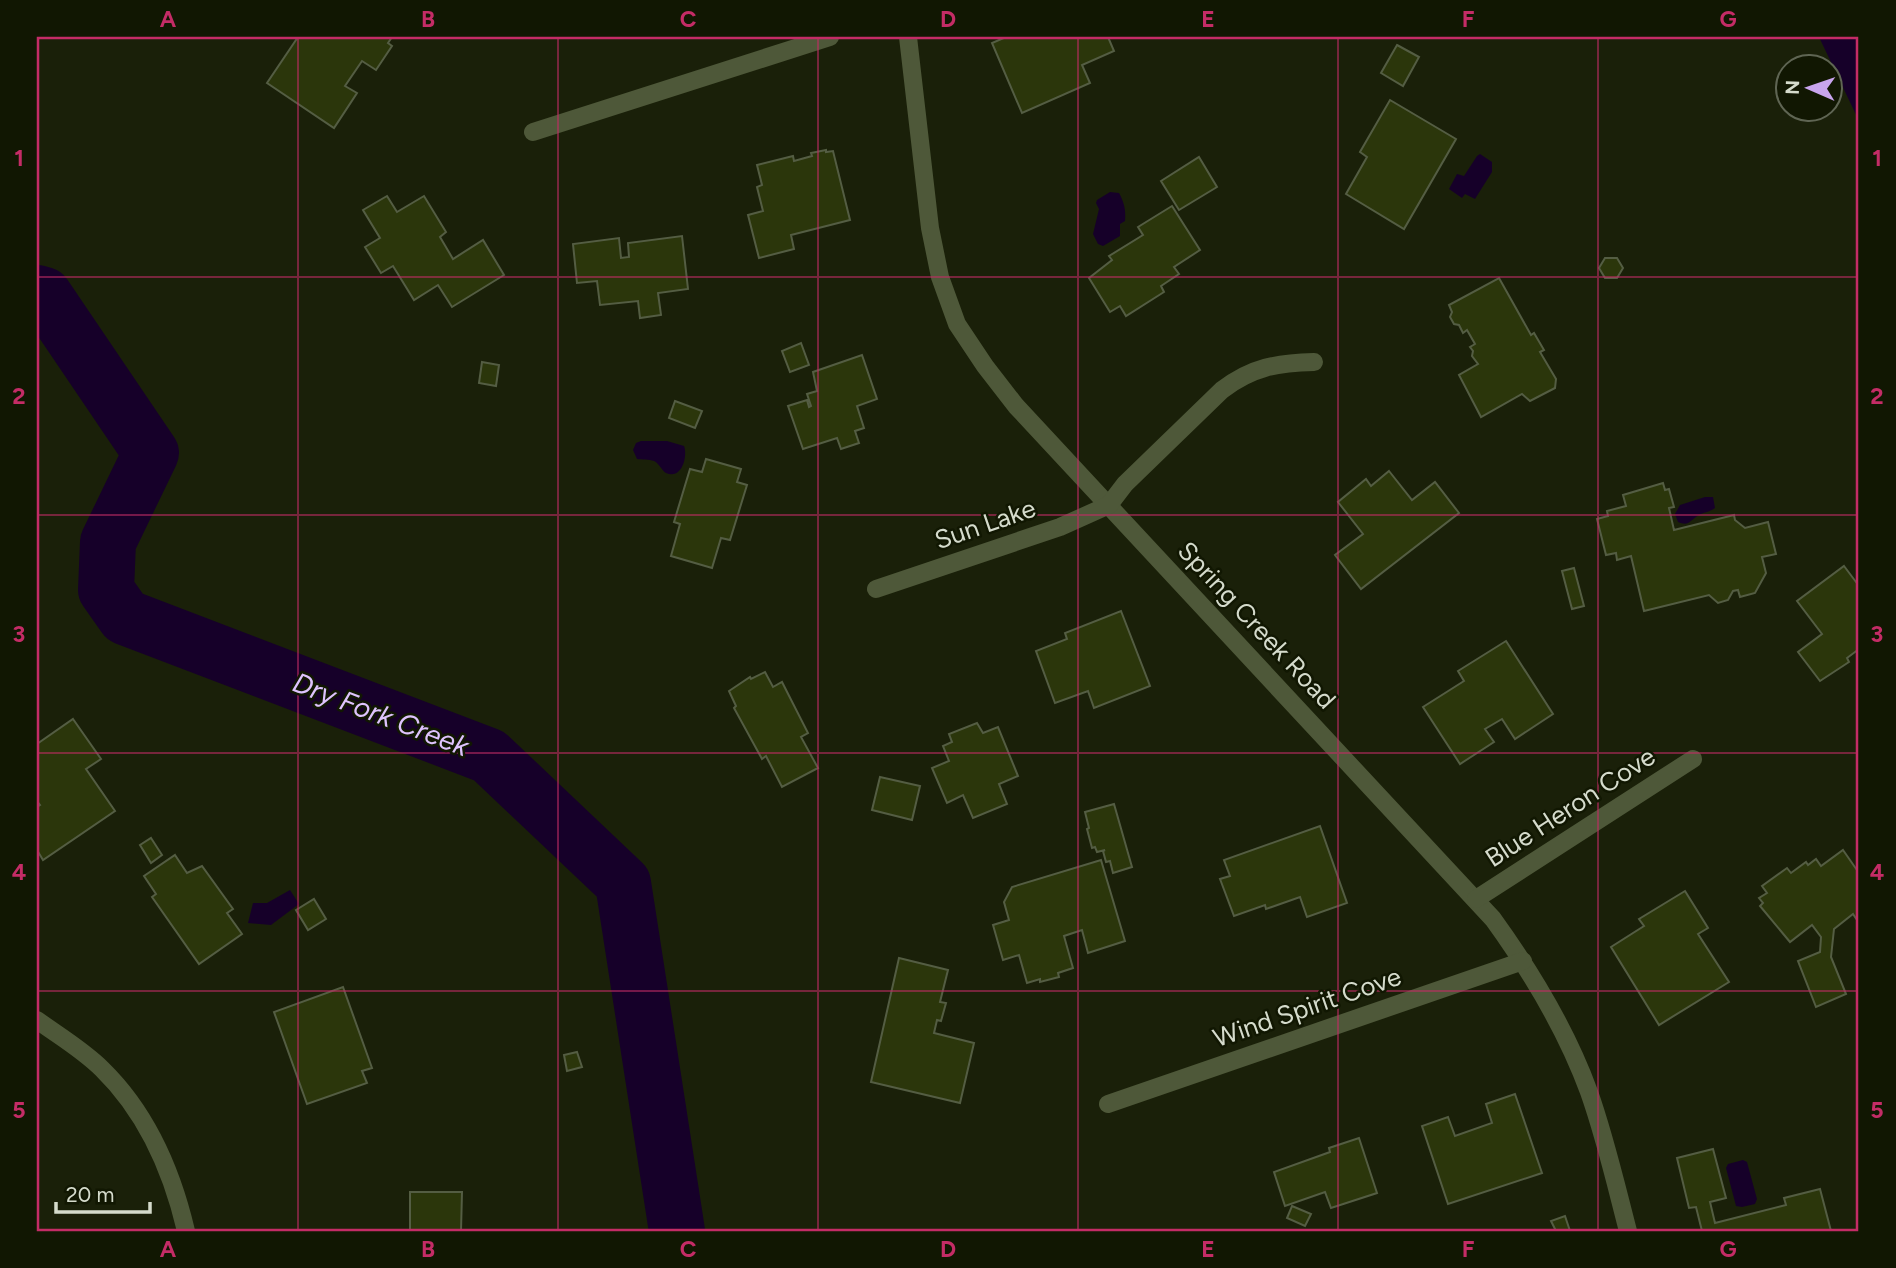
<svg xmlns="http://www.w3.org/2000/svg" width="1896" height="1268" font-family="Figtree,sans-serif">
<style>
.water{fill:#160029}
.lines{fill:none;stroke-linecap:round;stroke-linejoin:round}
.river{stroke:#160029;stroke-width:56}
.building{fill:#2b360b;stroke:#545d43;stroke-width:2}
.minor{stroke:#4e5839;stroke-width:18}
.grid{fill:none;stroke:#c42c66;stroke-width:2;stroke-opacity:0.55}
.labels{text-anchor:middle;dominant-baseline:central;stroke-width:5;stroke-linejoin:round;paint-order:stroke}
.street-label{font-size:26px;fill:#d5dbcc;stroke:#111702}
.water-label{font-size:28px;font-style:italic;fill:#dec3fd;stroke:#111702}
.neatline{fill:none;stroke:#c42c66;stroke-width:2.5}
.grid-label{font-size:23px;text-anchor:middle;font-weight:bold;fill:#c42c66}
</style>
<rect width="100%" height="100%" fill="#1a2009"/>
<g class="water">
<polygon points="1819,37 1859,37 1859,121"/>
<polygon points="1480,154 1492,162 1492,172 1475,199 1465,194 1462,198 1449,189 1457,174 1464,176 1477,156"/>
<path d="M1110,192L1119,193C1124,202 1126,210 1125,221L1120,224V236L1103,246L1098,244L1093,234L1099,209L1096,203L1097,200Z"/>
<path d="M641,441H667L684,446C688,456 682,480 666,473C662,471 659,463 654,461C649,459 642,460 637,459L633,450L636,443Z"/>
<path d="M1705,497H1713L1715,508C1710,512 1704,512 1699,515C1690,520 1689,527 1678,522L1675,514L1680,505Z"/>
<polygon points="290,890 299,904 271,925 248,923 253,903 267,903"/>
<polygon points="1743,1160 1747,1162 1757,1199 1755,1204 1742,1207 1736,1206 1726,1168 1728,1164"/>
</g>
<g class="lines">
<polyline class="river" points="37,293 44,295 151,453 108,542 106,590 125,617 489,756 623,883 677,1231"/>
</g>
<g class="building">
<polygon points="298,37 392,37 388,43 392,46 376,70 362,61 345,86 357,93 334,128 267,83"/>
<polygon points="1006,37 1108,37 1114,51 1082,65 1090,83 1022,113 992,43"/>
<polygon points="1397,45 1419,57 1403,86 1381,73"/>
<polygon points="1390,100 1456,139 1404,229 1346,194 1367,157 1360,152"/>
<polygon points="826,150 826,152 833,151 850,220 791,235 794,249 759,258 748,215 763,211 757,187 762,185 757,165 793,156 794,161 812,156 811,153"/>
<polygon points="1199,157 1217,187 1179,210 1161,181"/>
<polygon points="387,196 397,212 424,196 446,232 440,237 453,259 483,240 504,275 452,307 438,285 414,300 393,266 381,273 365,247 380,238 363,210"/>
<polygon points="1172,206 1200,250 1174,267 1179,274 1161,286 1164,292 1126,316 1120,306 1110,312 1089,278 1112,260 1109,256 1143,235 1138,227"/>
<polygon points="682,236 688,289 658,293 661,315 640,318 638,301 600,305 597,281 577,283 573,244 619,238 621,258 629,257 628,243"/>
<polygon points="1605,258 1617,258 1623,268 1617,278 1605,278 1599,268"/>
<polygon points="1499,278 1531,335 1534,333 1544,350 1540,352 1556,379 1555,388 1530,401 1522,394 1481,417 1459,375 1478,364 1472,356 1473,351 1470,347 1475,344 1467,330 1463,333 1459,325 1454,324 1450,317 1452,312 1449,305"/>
<polygon points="801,343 809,365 790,372 782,351"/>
<polygon points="862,355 877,399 857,406 864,428 855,431 859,443 841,449 837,438 803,449 788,406 807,400 809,407 811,406 807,394 817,391 813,372"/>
<polygon points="482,362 499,365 496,386 479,383"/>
<polygon points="675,401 702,411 695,428 669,418"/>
<polygon points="706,459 741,469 737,482 747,485 730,540 721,538 712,568 671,556 680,524 674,522 690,469 702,472"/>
<polygon points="1389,471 1412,500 1435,482 1459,513 1361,589 1335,555 1363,534 1338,502 1366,479 1371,486"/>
<polygon points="1663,483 1665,490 1669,489 1674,507 1669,508 1674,530 1734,515 1735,520 1745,528 1768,522 1776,554 1762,557 1766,573 1755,593 1740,597 1738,590 1733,591 1728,600 1718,603 1709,595 1644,611 1631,556 1617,560 1616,553 1606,555 1597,519 1608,516 1607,511 1626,506 1623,495"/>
<polygon points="1844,566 1859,586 1859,649 1847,658 1849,662 1820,681 1798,652 1822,634 1797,601"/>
<polygon points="1574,568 1584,606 1572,609 1562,571"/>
<polygon points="1121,611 1150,686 1094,708 1088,691 1055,703 1036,651 1067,639 1065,633"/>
<polygon points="1506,641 1553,714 1515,739 1502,719 1485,729 1494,742 1460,764 1423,707 1464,681 1458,671"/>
<polygon points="765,672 773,687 782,682 808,733 801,737 818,768 782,787 766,756 762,759 734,708 736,706 729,691 750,677 751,679"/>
<polygon points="73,719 101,759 86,769 115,811 43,860 37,850 37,807 40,805 37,801 37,744"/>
<polygon points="977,723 983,733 998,727 1018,776 999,784 1007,804 973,818 963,795 947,803 932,768 949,761 943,746 952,742 949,734"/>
<polygon points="880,777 920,786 912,820 872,810"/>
<polygon points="1114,804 1132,867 1113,873 1110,861 1106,862 1103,851 1105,850 1097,852 1095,847 1092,848 1087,829 1089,828 1085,812"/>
<polygon points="1320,826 1347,903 1307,917 1300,897 1266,909 1265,905 1234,916 1220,879 1230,876 1224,860"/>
<polygon points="151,838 162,855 151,863 140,845"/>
<polygon points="1843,850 1859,873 1859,919 1857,920 1853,914 1834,929 1831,957 1846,994 1816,1007 1798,961 1820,952 1821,937 1812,925 1790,942 1760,906 1763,903 1759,898 1767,893 1762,886 1787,868 1791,873 1806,862 1808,865 1816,859 1821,866"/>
<polygon points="175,855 187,873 202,866 233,909 227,913 242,934 199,964 152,897 156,894 144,876"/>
<polygon points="1101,860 1125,941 1088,953 1082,930 1064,936 1073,968 1058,973 1059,977 1040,982 1040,979 1027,983 1019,955 1003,960 993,925 1009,920 1004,902 1012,887"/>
<polygon points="1685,891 1708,928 1698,934 1729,982 1659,1025 1611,947 1644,926 1639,919"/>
<polygon points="314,899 326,919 308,930 296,910"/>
<polygon points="899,958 948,970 940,1002 946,1003 941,1021 937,1020 934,1033 974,1043 960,1103 871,1082"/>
<polygon points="343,987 372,1068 362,1071 367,1083 307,1104 274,1012"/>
<polygon points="577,1052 582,1067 567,1071 564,1055"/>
<polygon points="1515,1094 1542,1173 1448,1204 1422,1126 1448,1117 1455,1136 1492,1123 1486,1104"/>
<polygon points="1359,1138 1377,1193 1331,1208 1325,1192 1285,1206 1274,1172 1330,1152 1329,1148"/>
<polygon points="1713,1149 1726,1198 1710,1202 1715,1223 1786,1205 1784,1198 1820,1189 1831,1231 1702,1231 1696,1207 1689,1208 1677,1158"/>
<polygon points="410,1192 462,1192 461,1231 410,1231"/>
<polygon points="1292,1206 1311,1214 1305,1226 1287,1218"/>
<polygon points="1565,1216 1570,1231 1556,1231 1551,1221"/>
</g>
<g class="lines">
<g class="minor">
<path d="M908,37L930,228L940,277L957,324L985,366L1016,406L1493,919C1532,973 1566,1029 1589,1092C1605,1137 1616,1185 1628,1231"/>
<polyline points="533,132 830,37"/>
<path d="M876,589L1060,527L1109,505L1125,484L1222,390C1252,367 1277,363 1314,362"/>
<polyline points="1476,899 1693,759"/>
<path d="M37,1020C59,1036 83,1050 102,1069C147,1113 172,1171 186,1231"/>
<polyline points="1108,1104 1523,961"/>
</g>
</g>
<path class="grid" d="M298,37V1231M558,37V1231M818,37V1231M1078,37V1231M1338,37V1231M1598,37V1231M37,277H1859M37,515H1859M37,753H1859M37,991H1859"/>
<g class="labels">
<g class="street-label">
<text transform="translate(985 524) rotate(-19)">Sun Lake</text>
<text transform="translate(1257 625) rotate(47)">Spring Creek Road</text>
<text transform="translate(1570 807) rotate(-33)">Blue Heron Cove</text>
<text transform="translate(1307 1007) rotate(-19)">Wind Spirit Cove</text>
</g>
<g class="water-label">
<text transform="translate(381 714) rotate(21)">Dry Fork Creek</text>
</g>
</g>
<rect width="1896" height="1268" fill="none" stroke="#111702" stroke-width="77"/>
<g transform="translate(1809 88) rotate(272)"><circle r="33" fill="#111702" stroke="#5f6553" stroke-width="2"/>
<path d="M0-5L12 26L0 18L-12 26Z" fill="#c9a5ee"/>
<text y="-10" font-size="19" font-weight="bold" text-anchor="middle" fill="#d5dbcc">N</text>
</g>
<path d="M56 1202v10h94v-10" fill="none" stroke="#d5dbcc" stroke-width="3.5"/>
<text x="66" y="1202" font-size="21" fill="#d5dbcc" stroke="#111702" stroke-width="5" paint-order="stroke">20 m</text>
<rect x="38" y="38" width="1819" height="1192" class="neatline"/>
<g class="grid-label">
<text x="168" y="27">A</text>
<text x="428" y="27">B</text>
<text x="688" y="27">C</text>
<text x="948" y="27">D</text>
<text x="1208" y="27">E</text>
<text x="1468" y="27">F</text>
<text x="1728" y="27">G</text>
<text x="19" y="166">1</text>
<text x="1877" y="166">1</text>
<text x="19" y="404">2</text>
<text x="1877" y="404">2</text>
<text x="19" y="642">3</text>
<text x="1877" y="642">3</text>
<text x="19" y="880">4</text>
<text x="1877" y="880">4</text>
<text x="19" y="1118">5</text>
<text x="1877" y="1118">5</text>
<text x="168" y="1257">A</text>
<text x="428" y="1257">B</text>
<text x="688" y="1257">C</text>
<text x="948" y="1257">D</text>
<text x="1208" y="1257">E</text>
<text x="1468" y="1257">F</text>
<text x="1728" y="1257">G</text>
</g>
</svg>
